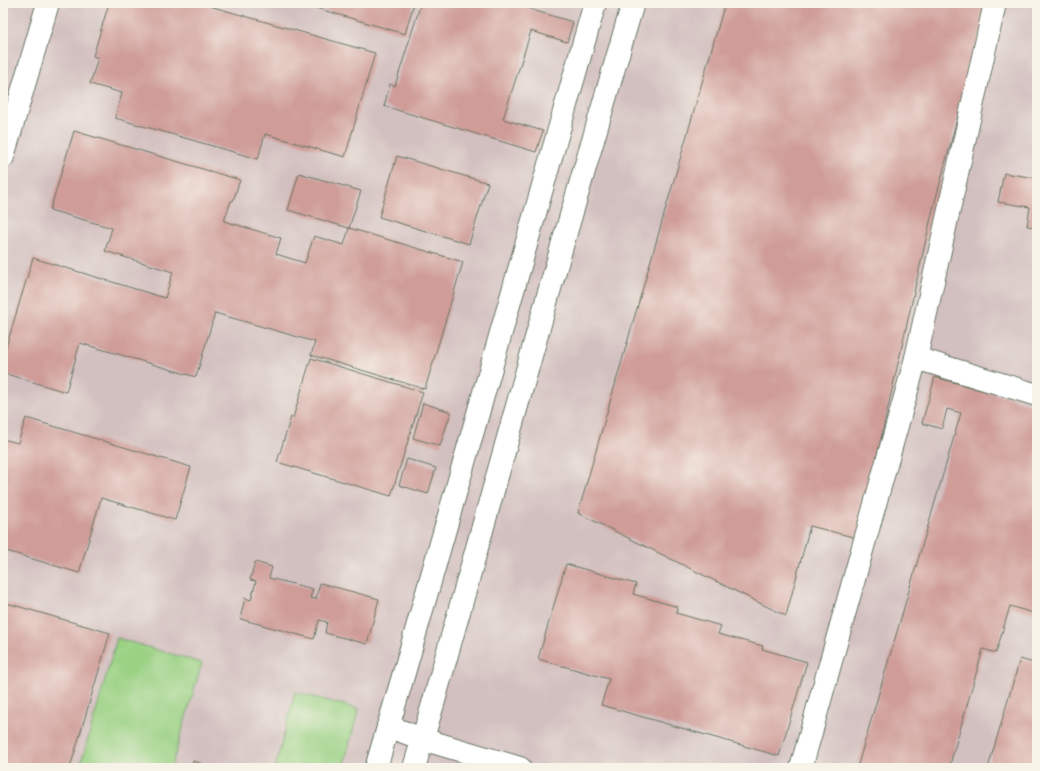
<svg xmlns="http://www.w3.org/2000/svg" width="1040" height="771" font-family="Pangolin,sans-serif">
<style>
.industrial{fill:#d2bfbf}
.green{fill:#9ad183;stroke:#5c875c}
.building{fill:#cf9c98}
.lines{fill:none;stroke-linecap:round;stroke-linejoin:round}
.minor-casing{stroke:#687665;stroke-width:24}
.minor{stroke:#fff;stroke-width:22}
</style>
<rect width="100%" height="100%" fill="#f7f3e8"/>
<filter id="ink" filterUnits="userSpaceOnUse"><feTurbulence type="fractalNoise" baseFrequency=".025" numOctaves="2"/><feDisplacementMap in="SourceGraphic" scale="8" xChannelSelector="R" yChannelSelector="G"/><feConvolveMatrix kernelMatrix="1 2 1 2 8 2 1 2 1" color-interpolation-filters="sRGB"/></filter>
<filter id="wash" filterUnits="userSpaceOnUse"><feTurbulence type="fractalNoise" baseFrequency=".012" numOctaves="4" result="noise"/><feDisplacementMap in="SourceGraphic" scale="16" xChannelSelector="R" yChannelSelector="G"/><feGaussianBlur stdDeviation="0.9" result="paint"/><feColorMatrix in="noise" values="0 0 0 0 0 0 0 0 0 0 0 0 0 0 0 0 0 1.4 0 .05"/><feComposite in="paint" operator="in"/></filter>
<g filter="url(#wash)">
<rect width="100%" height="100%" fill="#f0e0c1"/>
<rect class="industrial" x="3" y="3" width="1034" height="765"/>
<g class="green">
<polygon points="117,638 202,663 171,768 98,768 81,763"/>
<polygon points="295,692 359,709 343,768 275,768"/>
</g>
<g id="blocks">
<g class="building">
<polygon points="109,3 199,3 375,53 345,157 265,134 258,159 115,118 122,93 90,84 98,58 93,56"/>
<polygon points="299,3 414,3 405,34"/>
<polygon points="421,3 531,3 529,9 573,22 567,42 531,31 503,119 543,131 536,152 384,106 390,84 395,86"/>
<polygon points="725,3 988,3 932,213 866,505 857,538 810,526 786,616 578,513"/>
<polygon points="74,131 240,180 233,201 231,201 224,221 281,238 276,254 305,263 314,236 344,245 349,228 463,262 425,389 311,355 315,342 215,313 196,377 80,343 66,392 3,373 3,357 33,258 165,298 173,272 105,251 112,228 50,210"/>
<polygon points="397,156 488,183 469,244 379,217"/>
<polygon points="299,173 361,191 349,228 288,210"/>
<polygon points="1004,173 1035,178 1036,173 1037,173 1037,227 1027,226 1030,207 998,202"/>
<polygon points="311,358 423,392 391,496 277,462 291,417 293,418"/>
<polygon points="935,377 1037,406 1037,600 1033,613 1010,606 996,653 983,649 949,768 857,768 961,413 947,409 942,429 922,423"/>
<polygon points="423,403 451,412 440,446 413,438"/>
<polygon points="26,418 191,467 175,520 101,498 79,573 3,550 3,439 18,443"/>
<polygon points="407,459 436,468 428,494 399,485"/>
<polygon points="255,562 272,567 269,578 313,589 310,598 316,599 320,583 379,599 367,644 325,633 327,622 319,620 314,639 240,619 245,598 251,600 256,581 250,580"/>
<polygon points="566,564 636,584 633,594 678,607 676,613 721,626 718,634 763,646 762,649 807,662 779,756 601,705 609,679 538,659"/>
<polygon points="3,602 110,633 70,768 3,768"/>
<polygon points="1020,659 1037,664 1037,768 988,768"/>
<polygon points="193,761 216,768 191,768"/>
</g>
</g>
</g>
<g filter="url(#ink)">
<use href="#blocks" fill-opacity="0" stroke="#687665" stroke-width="1"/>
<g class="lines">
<defs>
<g id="minor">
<polyline points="995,3 916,358 1037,395"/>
<polyline points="3,157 48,3"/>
<polyline points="388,726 422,739 520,768"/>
<polyline points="376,768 406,666 595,3"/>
<polyline points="414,768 433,704 558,260 633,3"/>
<polyline points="801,768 916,358"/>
</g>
</defs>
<use href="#minor" class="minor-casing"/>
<use href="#minor" class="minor"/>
</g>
</g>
<rect width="1040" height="771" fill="none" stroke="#f7f3e8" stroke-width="16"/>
</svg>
